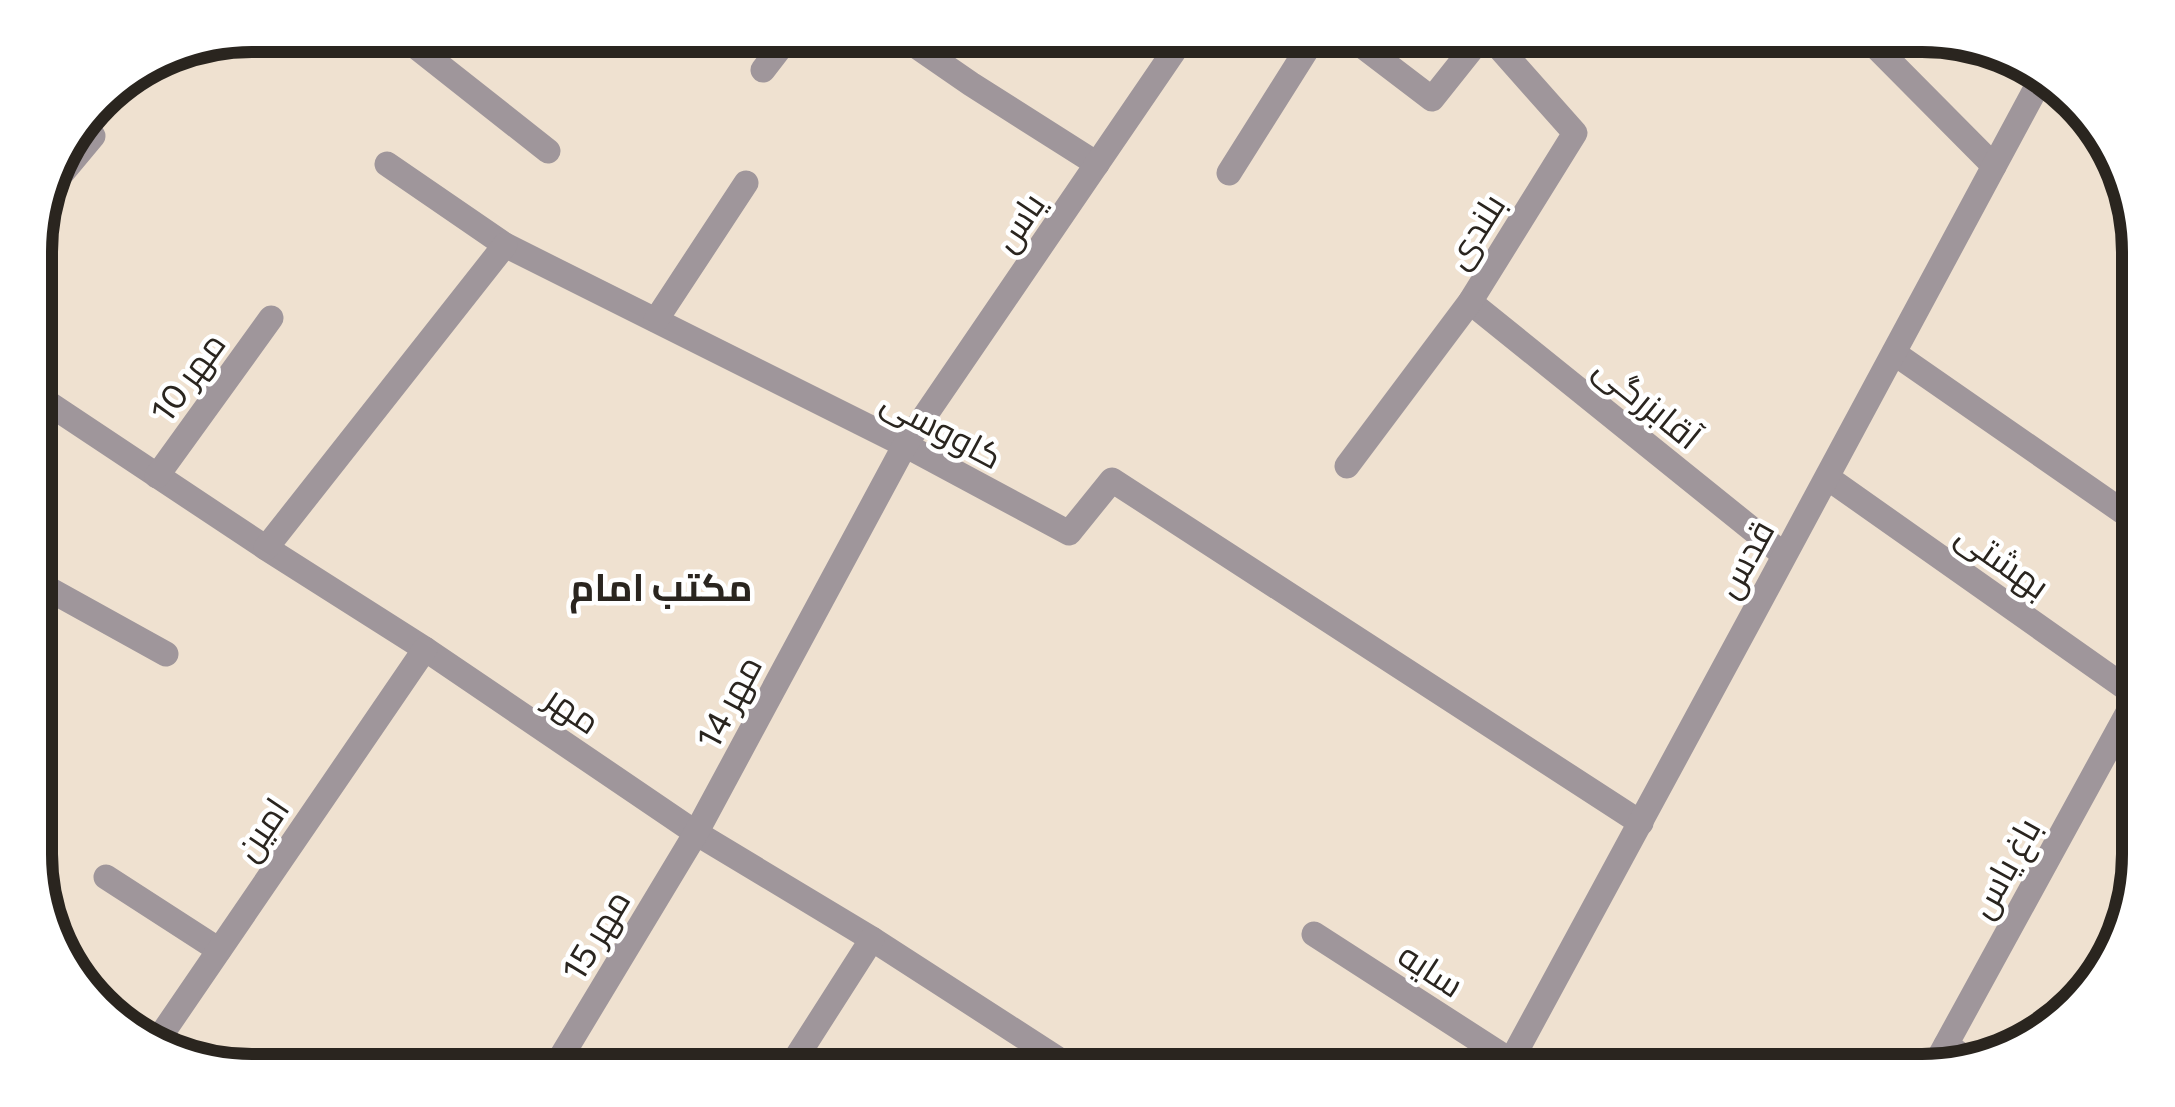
<svg xmlns="http://www.w3.org/2000/svg" width="2175" height="1107" font-family="Commissioner,Cairo,sans-serif">
<style>
.lines{fill:none;stroke-linecap:round;stroke-linejoin:round}
.street{stroke:#9f969b;stroke-width:25}
.labels{text-anchor:middle;dominant-baseline:central;stroke-width:9;stroke-linejoin:round;paint-order:stroke}
.street-label{font-size:35px;fill:#2a251f;stroke:#fff}
.neighbourhood-label{font-size:38px;font-weight:bold;fill:#2a251f;stroke:#fff}
.rim{fill:none;stroke:#2a251f;stroke-width:12}
</style>
<rect width="100%" height="100%" fill="#efe1d0"/>
<g class="lines">
<g class="street">
<polyline points="401,35 548,151"/>
<polyline points="900,35 971,84 1097,164"/>
<polyline points="1348,35 1432,99 1483,35"/>
<polyline points="1864,35 1994,166"/>
<polyline points="763,70 790,35"/>
<polyline points="387,164 505,245 905,445 1069,533 1112,480 1641,823"/>
<polyline points="1229,173 1316,35"/>
<polyline points="48,190 93,136"/>
<polyline points="1470,302 1784,555"/>
<polyline points="656,320 746,183"/>
<polyline points="1894,353 2139,523"/>
<polyline points="36,395 266,548 425,649 696,833 872,939 1078,1072"/>
<polyline points="1347,466 1470,302 1575,133 1488,35"/>
<polyline points="157,476 271,318"/>
<polyline points="1828,478 2140,698"/>
<polyline points="266,548 505,245"/>
<polyline points="36,582 166,654"/>
<polyline points="106,877 219,950"/>
<polyline points="1314,934 1511,1061"/>
<polyline points="1946,1045 1969,1060"/>
<polyline points="153,1047 425,649"/>
<polyline points="552,1072 696,833 905,445 1185,35"/>
<polyline points="787,1072 872,939"/>
<path d="M1505,1072C1685,741 1864,409 2042,77"/>
<polyline points="1931,1072 2137,696"/>
</g>
</g>
<g class="labels">
<g class="street-label">
<text transform="translate(1017 221) rotate(-56)">یاس</text>
<text transform="translate(1473 230) rotate(-58)">بلندی</text>
<text transform="translate(186 376) rotate(-54)">مهر 10</text>
<text transform="translate(1649 401) rotate(39)">آقابزرگی</text>
<text transform="translate(943 427) rotate(28)">کاووسی</text>
<text transform="translate(1743 558) rotate(-61)">قدس</text>
<text transform="translate(2004 559) rotate(35)">بهشتی</text>
<text transform="translate(727 701) rotate(-62)">مهر 14</text>
<text transform="translate(574 708) rotate(34)">مهر</text>
<text transform="translate(260 828) rotate(-56)">امین</text>
<text transform="translate(2003 867) rotate(-61)">باغ یاس</text>
<text transform="translate(594 934) rotate(-59)">مهر 15</text>
<text transform="translate(1432 968) rotate(33)">سایه</text>
</g>
<g class="neighbourhood-label">
<text x="661" y="585">مکتب امام</text>
</g>
</g>
<path d="M0 0H2175V1107H0ZM252 52H1922A200 200 0 0 1 2122 252V854A200 200 0 0 1 1922 1054H252A200 200 0 0 1 52 854V252A200 200 0 0 1 252 52Z" fill="#fff" fill-rule="evenodd"/>
<path class="rim" d="M252 52H1922A200 200 0 0 1 2122 252V854A200 200 0 0 1 1922 1054H252A200 200 0 0 1 52 854V252A200 200 0 0 1 252 52Z"/>
</svg>
